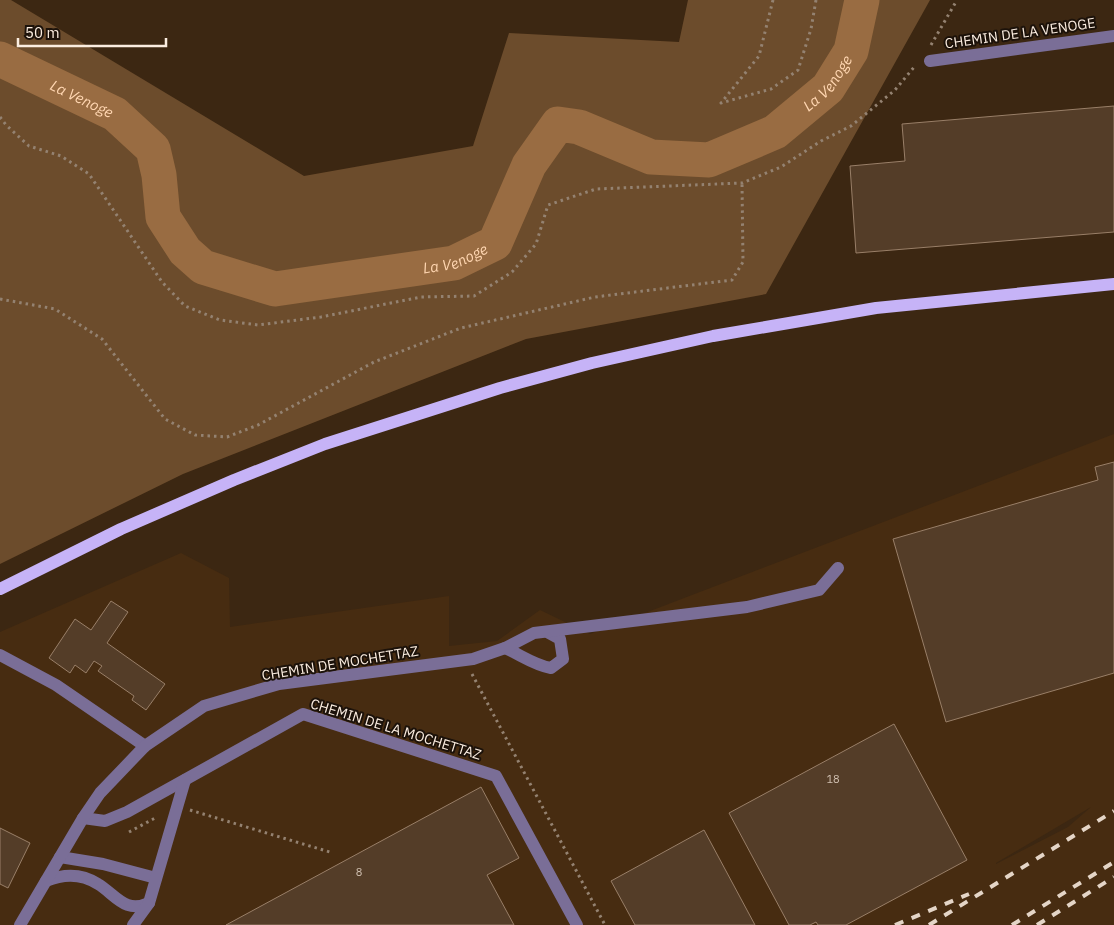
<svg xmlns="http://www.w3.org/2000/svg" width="1114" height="925" font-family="'IBM Plex Sans',sans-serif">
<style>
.built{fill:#472c11;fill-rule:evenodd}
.green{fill:#6c4c2c}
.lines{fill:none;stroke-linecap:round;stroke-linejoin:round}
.river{stroke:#996c42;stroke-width:35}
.building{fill:#543d28;stroke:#997f68}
.path{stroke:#948271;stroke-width:3;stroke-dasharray:2.5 4;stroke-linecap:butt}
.minor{stroke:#7a6e97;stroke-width:12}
.major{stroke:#c6b3f7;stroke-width:12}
.rail{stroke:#e4d5c7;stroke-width:4;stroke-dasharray:9 9;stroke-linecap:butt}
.labels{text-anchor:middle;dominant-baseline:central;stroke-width:4;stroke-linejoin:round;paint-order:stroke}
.number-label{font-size:11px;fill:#d1c1b2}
.street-label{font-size:14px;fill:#fbede0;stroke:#1c120a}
.water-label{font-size:15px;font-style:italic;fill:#ffd6b1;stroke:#1c120a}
</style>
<rect width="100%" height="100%" fill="#3c2712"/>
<path class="built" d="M1114,434V925H0V632L181,553L229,578L230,627L449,596V646L497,641L540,610L590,634ZM1091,807L1068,827L996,864V863Z"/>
<polygon class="green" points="0,0 11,0 304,176 473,146 509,33 679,42 688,0 930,0 766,294 526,339 183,474 0,564"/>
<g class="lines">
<path class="river" id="s1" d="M0,59L115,114L153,149L159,175L163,217L185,251L203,267L275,289L454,263L495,243L529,165L558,124L579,127L651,157L709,160L775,132L828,88L851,51L862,0"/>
</g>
<g class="building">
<polygon points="1114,106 1114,232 856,253 850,166 905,161 902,124"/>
<polygon points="1114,462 1114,673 946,722 893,539 1098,480 1095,467"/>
<polygon points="111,601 128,612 107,643 165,684 146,710 132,700 134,696 98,671 102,666 94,661 86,673 75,665 70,673 49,658 75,619 91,630"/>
<polygon points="894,724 967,860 846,925 818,925 816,922 810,925 789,925 729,813"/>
<polygon points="481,787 519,858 487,875 514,925 226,925"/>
<polygon points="0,828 30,843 8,888 0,884"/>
<polygon points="704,830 755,925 635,925 611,881"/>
</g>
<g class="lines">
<g class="path">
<polyline points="773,0 759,56 721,103 771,89 798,70 811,29 816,0"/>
<polyline points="931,45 957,0"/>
<polyline points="0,117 6,125 29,146 61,156 89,174 162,282 185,306 220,320 258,325 321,317 421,297 474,296 512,272 536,244 548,205 596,189 742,183 781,167 821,141 851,126 895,90 915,66"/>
<polyline points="0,299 55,309 102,339 165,419 195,435 227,437 258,425 374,362 461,328 595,297 732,280 743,262 742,183"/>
<polyline points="472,674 605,925"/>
<polyline points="190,810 333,853"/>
<polyline points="129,832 157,817"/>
</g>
<g class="minor">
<polyline points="930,61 1114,36"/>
<path d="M505,648C521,655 534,665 551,668L563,659L560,639L549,633"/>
<polyline points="0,655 56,685 145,746"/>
<polyline points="83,818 105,821 127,812 303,714 496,776 577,925"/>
<polyline points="60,857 103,864 156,878"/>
<path d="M46,881C63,874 81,873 98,884C116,895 125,914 149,903"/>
<polyline points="20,925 83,818 100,793 145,746 204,706 279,684 473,659 505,648 534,633 747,607 819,590 838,568"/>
<polyline points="133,925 149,903 185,780"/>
</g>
<polyline class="major" points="0,589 121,529 234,480 325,444 500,388 592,363 713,336 876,308 1114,284"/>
<g class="rail">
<polyline points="895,925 969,894"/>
<polyline points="929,925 1114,811"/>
<polyline points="1012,925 1114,862"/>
<polyline points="1037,925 1114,877"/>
</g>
</g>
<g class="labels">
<g class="number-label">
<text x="833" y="779">18</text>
<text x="359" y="872">8</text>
</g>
<g class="street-label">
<text transform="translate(1020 33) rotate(-8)">CHEMIN DE LA VENOGE</text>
<text transform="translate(340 663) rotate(-9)">CHEMIN DE MOCHETTAZ</text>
<text transform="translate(396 729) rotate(17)">CHEMIN DE LA MOCHETTAZ</text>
</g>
<g class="water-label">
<text stroke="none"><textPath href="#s1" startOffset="1051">La Venoge</textPath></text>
<text stroke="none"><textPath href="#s1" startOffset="91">La Venoge</textPath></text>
<text stroke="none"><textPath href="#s1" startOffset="571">La Venoge</textPath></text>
</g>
</g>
<path d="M18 38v8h148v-8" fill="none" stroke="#fbede0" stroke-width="2.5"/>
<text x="25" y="38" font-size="15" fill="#fbede0" stroke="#1c120a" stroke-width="4" paint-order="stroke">50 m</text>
</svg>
